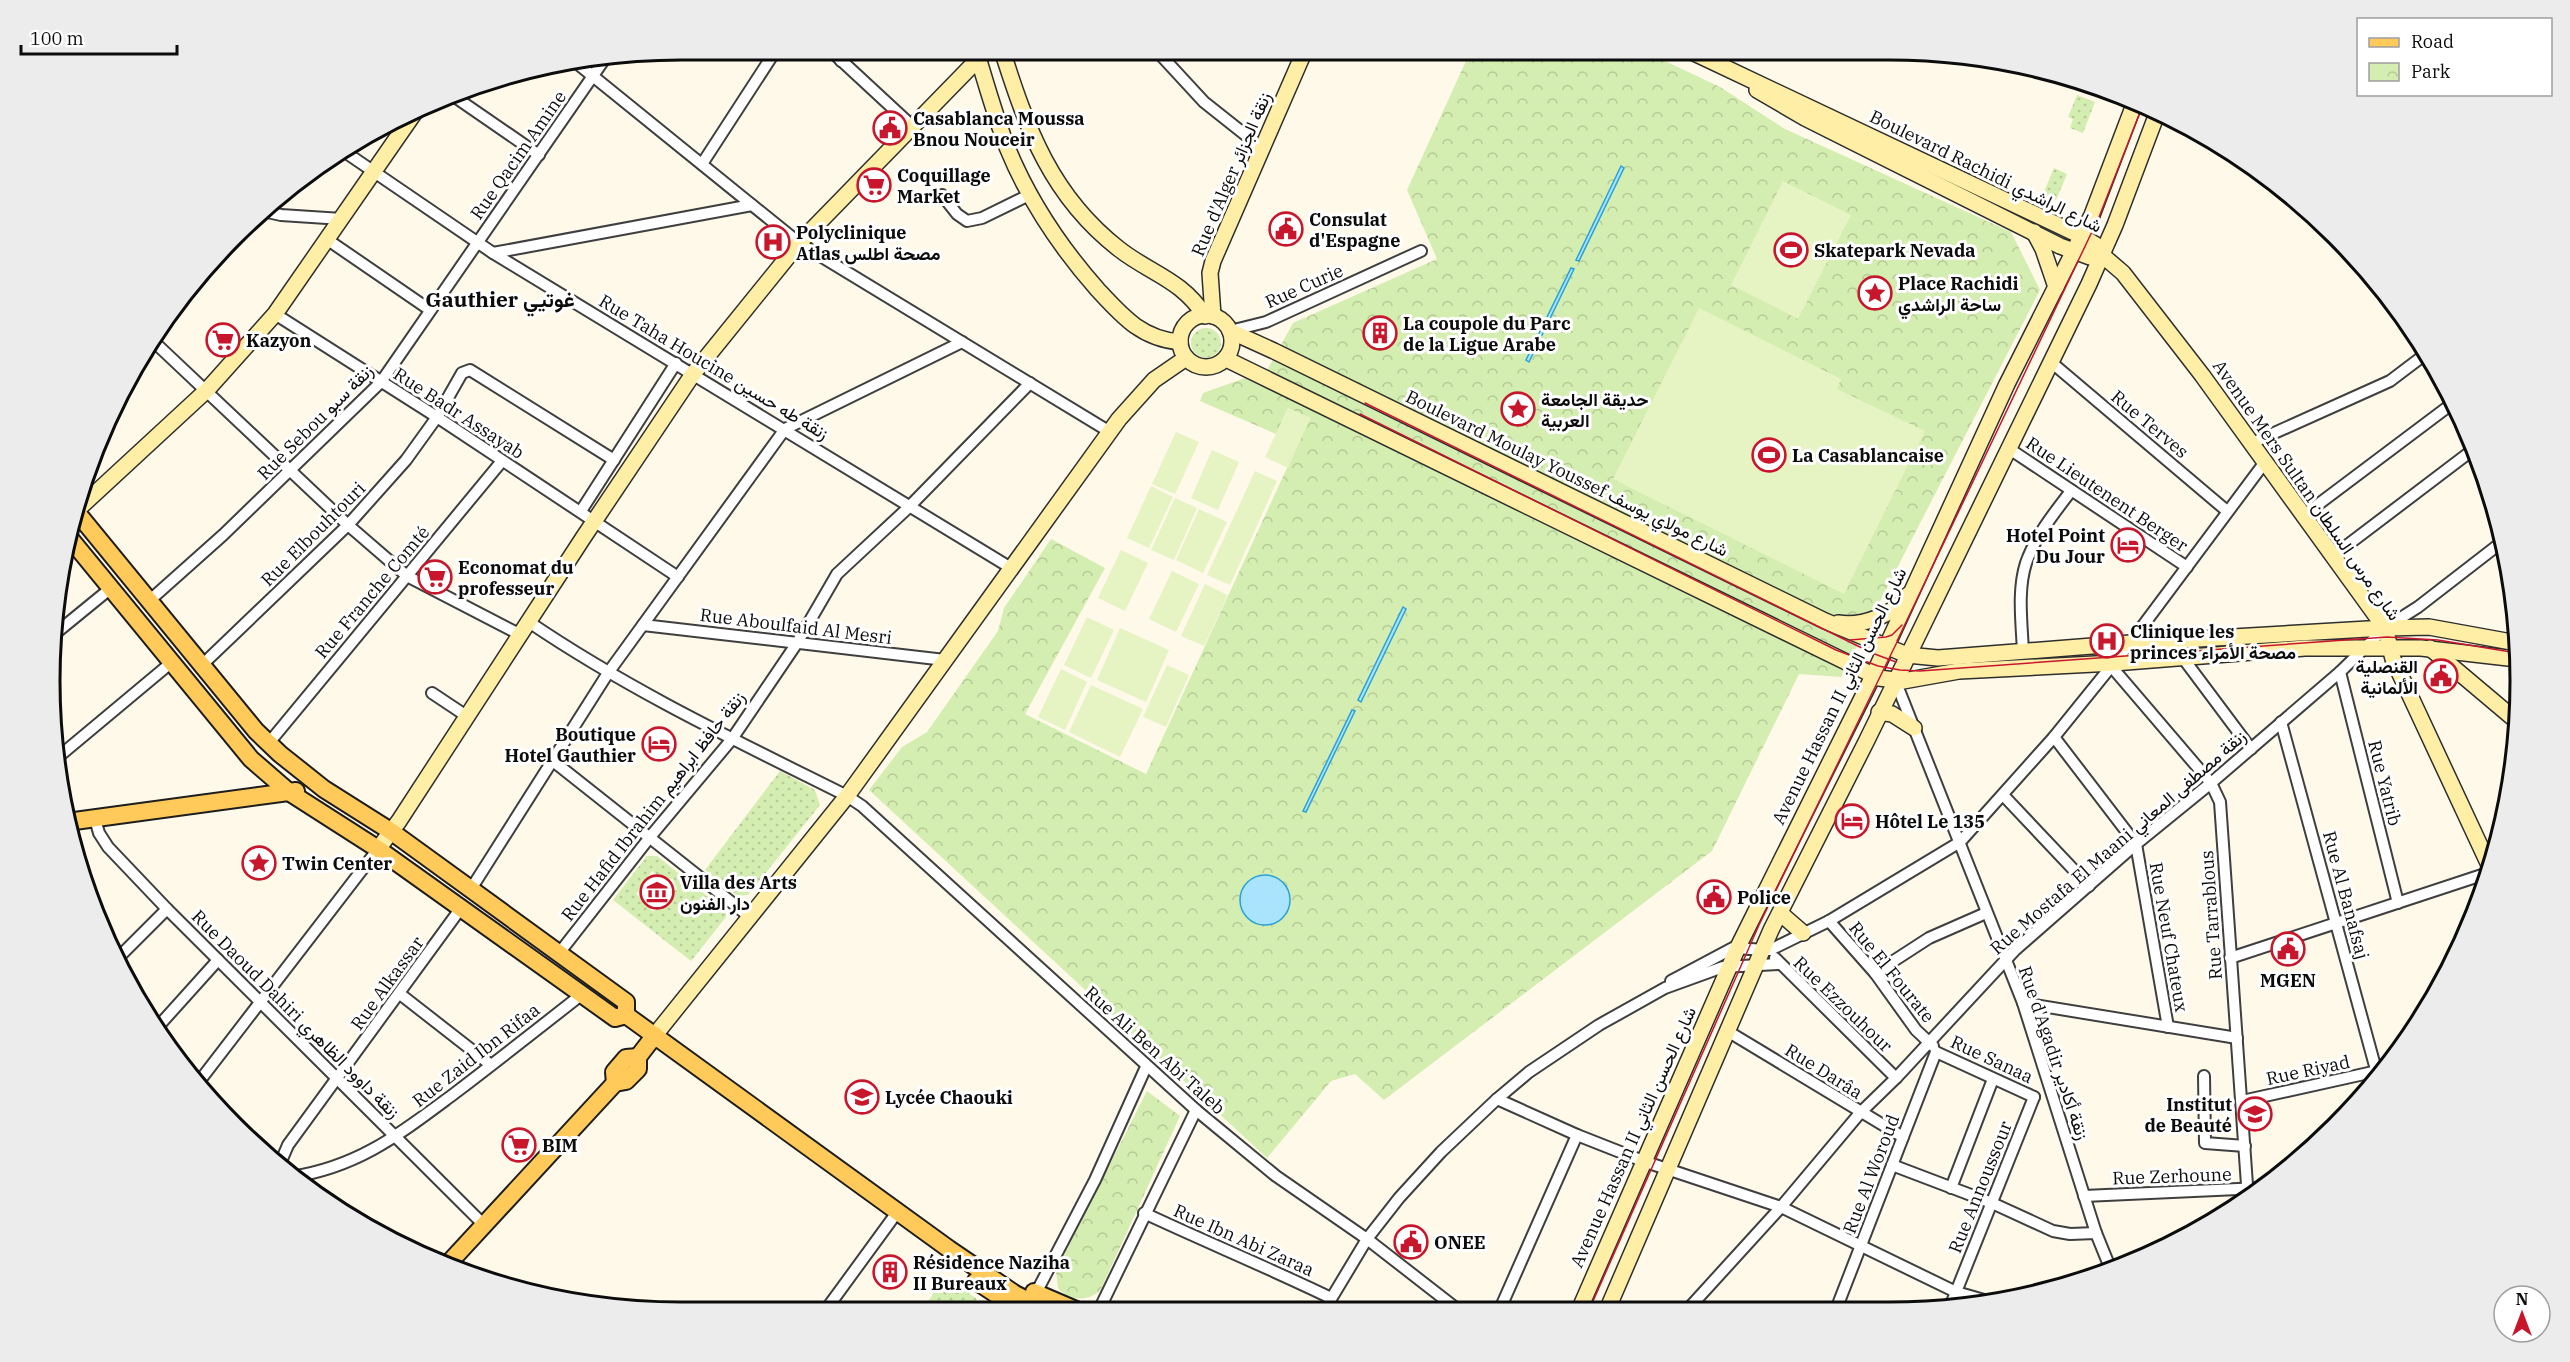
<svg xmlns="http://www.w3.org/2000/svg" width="2570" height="1362" font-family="'IBM Plex Serif',Vazirmatn,serif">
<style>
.grass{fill:url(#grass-dots);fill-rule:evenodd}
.park{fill:url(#park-crowns)}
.pitch{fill:#e6f3c3}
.water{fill:#a9e3fc;stroke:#29a1da;stroke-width:1.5}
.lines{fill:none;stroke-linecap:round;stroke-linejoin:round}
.street-casing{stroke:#3f3f3f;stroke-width:14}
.secondary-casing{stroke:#2e2e2e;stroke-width:18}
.primary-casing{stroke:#1d1d1d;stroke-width:20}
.street{stroke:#fff;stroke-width:10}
.secondary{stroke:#ffeea5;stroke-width:15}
.primary{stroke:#ffca5a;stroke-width:16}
.tram{stroke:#c8172d;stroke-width:1.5}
.labels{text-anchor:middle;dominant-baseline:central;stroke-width:6;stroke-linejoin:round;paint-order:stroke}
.poi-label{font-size:18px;font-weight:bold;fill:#0c0c0c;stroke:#fff;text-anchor:start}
.street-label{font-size:18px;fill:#0c0c0c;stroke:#fff}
.quarter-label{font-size:21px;font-weight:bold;fill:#0c0c0c;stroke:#fff}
.rim{fill:none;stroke:#0c0c0c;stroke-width:3}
</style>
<defs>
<pattern id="grass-dots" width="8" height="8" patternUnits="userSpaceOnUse" patternTransform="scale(1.5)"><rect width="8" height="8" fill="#d4edb0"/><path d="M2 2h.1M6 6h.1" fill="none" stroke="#b5ca96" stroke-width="1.8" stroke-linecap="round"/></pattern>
<pattern id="park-crowns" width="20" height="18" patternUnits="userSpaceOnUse" patternTransform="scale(1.5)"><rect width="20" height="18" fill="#d4edb0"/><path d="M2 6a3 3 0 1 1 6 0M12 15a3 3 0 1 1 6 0" fill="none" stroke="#b5ca96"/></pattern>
</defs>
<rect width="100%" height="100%" fill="#fff9ea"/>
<g class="grass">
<polygon points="2077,95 2095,102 2083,133 2070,128 2073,119 2068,117"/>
<polygon points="2054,168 2067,174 2056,200 2043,194"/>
<circle cx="1206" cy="343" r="15"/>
<polygon points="780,771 815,790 820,805 748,895 737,896 705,870"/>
<path d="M647,856H657L726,911V917L691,961L613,900ZM652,871L663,880L665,878L673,879L677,889L670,894L660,909L652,911L648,907V903L636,894Z"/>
<polygon points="945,1277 977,1299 974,1304 983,1310 972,1310 956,1302 950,1310 946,1307 943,1310 922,1310"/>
</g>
<g class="park">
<polygon points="1471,50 1644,51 1720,87 1785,129 2011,232 2040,290 1841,677 1799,674 1712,851 1384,1100 1355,1074 1331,1081 1267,1158 869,790 902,747 927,732 998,631 1004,608 1051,539 1105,568 1025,714 1146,774 1310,418 1288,408 1276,434 1200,401 1203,393 1245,378 1259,385 1293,323 1437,259 1407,190"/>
<path d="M1147,1091L1180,1116L1100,1291C1086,1302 1069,1301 1058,1288L1056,1271Z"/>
</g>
<g class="pitch">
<polygon points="1783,181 1851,215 1798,319 1731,285"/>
<polygon points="1699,308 1841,379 1837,389 1925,431 1844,594 1613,479"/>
<polygon points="1288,408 1310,418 1288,468 1265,457"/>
<polygon points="1176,432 1199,442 1175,494 1152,484"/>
<polygon points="1212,450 1239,462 1218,510 1191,498"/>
<polygon points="1255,471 1277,481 1230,585 1207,575"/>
<polygon points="1151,486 1173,497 1149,548 1127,538"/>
<polygon points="1175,498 1197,508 1174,560 1151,550"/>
<polygon points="1199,509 1227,522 1203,573 1176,560"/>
<polygon points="1121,550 1148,563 1125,611 1098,598"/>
<polygon points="1172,571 1199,584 1176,632 1149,619"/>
<polygon points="1205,584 1228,595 1204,646 1181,636"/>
<polygon points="1087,617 1114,630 1091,678 1064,665"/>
<polygon points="1120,628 1169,650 1146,702 1097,680"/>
<polygon points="1167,665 1189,675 1166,727 1143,717"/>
<polygon points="1061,669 1087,682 1065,730 1038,717"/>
<polygon points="1091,685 1143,709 1120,757 1069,732"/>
</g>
<g class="water">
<polygon points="1621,166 1624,168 1579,261 1576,260"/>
<polygon points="1571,268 1574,269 1529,362 1526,360"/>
<polygon points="1403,607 1406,609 1361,702 1358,700"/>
<polygon points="1352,710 1355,711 1306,812 1303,811"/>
<circle cx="1265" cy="900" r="25"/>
</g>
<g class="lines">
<defs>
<g id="street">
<polyline points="830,50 912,126"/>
<polyline points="1156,50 1204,102 1262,148"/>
<polyline points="1289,50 1303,56"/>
<polyline points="573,60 799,243 1110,432"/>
<polyline points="841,61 851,50"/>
<polyline points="452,95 539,155"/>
<polyline points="342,150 493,253 1011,568"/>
<polyline points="702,164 776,50"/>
<polyline points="942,195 957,214 967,221 982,218 1029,195"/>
<polyline points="263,211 281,215 342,219"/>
<polyline points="328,240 430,310"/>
<polyline points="493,253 752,205"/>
<polyline points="275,314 437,417 678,577"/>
<polyline points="1230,331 1266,322 1421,251"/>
<polyline points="151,339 348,525 407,576 521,635"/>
<polyline points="2051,362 2227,511"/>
<polyline points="2252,443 2390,381 2427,353"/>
<polyline points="2008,448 2187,567"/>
<polyline points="581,511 676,363"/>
<polyline points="2304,515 2453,403"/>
<polyline points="2333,556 2474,449"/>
<polyline points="149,601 223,535 381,382 606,57"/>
<path d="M529,622C629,690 739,742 847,796L862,806L1196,1110L1276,1176L1367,1239L1457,1309"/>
<polyline points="643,625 945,660"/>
<polyline points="51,637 111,588"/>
<polyline points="2171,642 2251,749"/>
<path d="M2023,653C2022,624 2017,591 2026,563C2035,537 2054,513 2071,491"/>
<polyline points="202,665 348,525 406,460 437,417 462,373 470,370 614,460"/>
<polyline points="2111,666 2211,783 2220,802 2248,1199"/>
<polyline points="2340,672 2398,903"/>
<polyline points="1895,680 2023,1003 2096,1233 2111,1270"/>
<polyline points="432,693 468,717"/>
<polyline points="2281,722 2378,1077"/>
<polyline points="2054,737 2136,844 2168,1027"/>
<polyline points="268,744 502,461"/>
<polyline points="57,758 172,662"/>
<polyline points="553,761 750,917"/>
<polyline points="2003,795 2089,886"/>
<polyline points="95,819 99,833 108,847 167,909 484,1225"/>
<polyline points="471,889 608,673 785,429 962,342"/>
<polyline points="1829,921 1875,973 1916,1030 1933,1046"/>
<polyline points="1770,950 1829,921 1960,842 2054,737 2130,643 2265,462"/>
<polyline points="560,952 650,837 732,739 797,643 837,574 909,507 1030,383"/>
<polyline points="1775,958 1896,1078"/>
<polyline points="2230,958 2488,873"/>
<polyline points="115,961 167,909"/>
<polyline points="1875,973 1929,938 1986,913"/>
<polyline points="1671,981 1733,948 1767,950"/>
<polyline points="400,994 491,1065"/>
<polyline points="2023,1003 2237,1038"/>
<polyline points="155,1030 218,960"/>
<polyline points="1729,1032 1903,1137"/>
<polyline points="1936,1052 2034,1097"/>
<polyline points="2204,1076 2205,1143 2245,1146"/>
<polyline points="198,1083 378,849"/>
<polyline points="1497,1099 1577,1135 1643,1161 1781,1207 1956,1292 1991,1302"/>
<polyline points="2242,1101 2382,1070"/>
<polyline points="1892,1165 1992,1203 2053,1231 2070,1234 2096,1233"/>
<polyline points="279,1166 288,1145 461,908"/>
<path d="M291,1177C359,1167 401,1133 455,1093C497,1061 539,1028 581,995"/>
<polyline points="1951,1188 1993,1079"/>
<polyline points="2084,1196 2260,1188"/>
<path d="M1144,1213C1206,1242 1269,1268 1331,1298"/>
<polyline points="1036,1293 1095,1180 1146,1067"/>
<polyline points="1837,1307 1936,1052"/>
<polyline points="1950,1307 2034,1097"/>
<polyline points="1689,1308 1781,1207 1860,1113 1896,1078 2015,950 2136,844 2211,783 2340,672 2385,628 2418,607 2502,542"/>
<polyline points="1325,1309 1367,1239 1399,1198 1441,1152 1497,1099 1529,1072 1599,1025 1665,988 1723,967 1778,964"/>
<polyline points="1500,1309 1577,1135"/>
<polyline points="1099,1310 1196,1110"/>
<polyline points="825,1311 898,1211"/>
</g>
<g id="secondary">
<path d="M1002,50C1027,129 1051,196 1119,249C1151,274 1181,279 1205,316"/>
<path d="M976,51C986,83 995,116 1007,147C1029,201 1060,247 1098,290C1123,317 1142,339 1180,342"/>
<polyline points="1690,51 2081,236 2096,245 2102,255"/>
<polyline points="1757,90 1805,118 2060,246 2090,257 2102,255"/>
<polyline points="2034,232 2043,249 2056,287"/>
<polyline points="2102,255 2123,273 2202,375 2385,628 2393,659 2490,867"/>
<circle cx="1206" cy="341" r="26"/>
<polyline points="1213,316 1210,273 1213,261 1305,50"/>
<polyline points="1230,331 1274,351 1825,621 1907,655 1938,658 2130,643 2385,628 2429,627 2517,643"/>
<polyline points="1226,359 1879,678 1903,681 1959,671 2114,663 2305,648 2421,648 2517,659"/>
<polyline points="76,511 207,390 275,314 415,112"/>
<path d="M1838,623C1862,627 1894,615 1908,595"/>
<polyline points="2430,648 2519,723"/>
<polyline points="1879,712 1892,714 1914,728"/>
<polyline points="378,849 399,821 583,538 693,374 799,243 987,50"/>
<polyline points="1780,913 1803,933"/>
<polyline points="655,1035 847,796 1119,419 1154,380 1186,358"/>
<polyline points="1580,1308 1738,947 1873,676 2007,384 2092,215 2135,102"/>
<polyline points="1608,1308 1771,930 1867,740 2089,284 2115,225 2158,111"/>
</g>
<g id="primary">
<polyline points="74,509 256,731 280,754 324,789 392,832 626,1002 626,1015"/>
<polyline points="68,536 251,759 289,792 378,849 615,1018 626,1015"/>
<polyline points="67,822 296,791"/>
<polyline points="626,1015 949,1249 1015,1294 1046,1310"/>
<polyline points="615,1083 614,1072 626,1058 638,1057"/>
<polyline points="447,1265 615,1083 626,1081 638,1069 638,1057 655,1035"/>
<polyline points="976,1281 1020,1310"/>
<polyline points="1034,1292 1076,1310"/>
</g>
</defs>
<use href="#street" class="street-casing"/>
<use href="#secondary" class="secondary-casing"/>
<use href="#primary" class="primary-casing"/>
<use href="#street" class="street"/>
<use href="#secondary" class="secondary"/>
<use href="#primary" class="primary"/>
<g class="tram">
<polyline points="1365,403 1872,653 1896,662"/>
<polyline points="1360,414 1836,650 1878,666 1900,670 1920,671 2387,637 2438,640 2517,653"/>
<polyline points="1850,640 1886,637 1892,635 1902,625"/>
<polyline points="1590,1308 1759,925 1898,640 1897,641 2099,217 2143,105"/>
</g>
</g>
<defs>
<symbol id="civic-ring" viewBox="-11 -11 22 22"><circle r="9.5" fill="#fff" stroke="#c8172d" stroke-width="1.5"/><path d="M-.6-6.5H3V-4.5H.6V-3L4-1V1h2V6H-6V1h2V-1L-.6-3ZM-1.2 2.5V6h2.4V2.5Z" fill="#c8172d"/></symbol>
<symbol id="supermarket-ring" viewBox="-11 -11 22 22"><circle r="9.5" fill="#fff" stroke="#c8172d" stroke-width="1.5"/><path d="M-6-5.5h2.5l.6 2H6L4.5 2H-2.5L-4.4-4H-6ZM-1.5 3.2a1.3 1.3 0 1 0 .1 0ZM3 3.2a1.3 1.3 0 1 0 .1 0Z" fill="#c8172d"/></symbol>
<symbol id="hospital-ring" viewBox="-11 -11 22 22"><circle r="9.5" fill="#fff" stroke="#c8172d" stroke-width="1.5"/><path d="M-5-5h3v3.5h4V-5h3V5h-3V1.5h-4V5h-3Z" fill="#c8172d"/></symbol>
<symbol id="stadium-ring" viewBox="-11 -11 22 22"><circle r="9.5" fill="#fff" stroke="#c8172d" stroke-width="1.5"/><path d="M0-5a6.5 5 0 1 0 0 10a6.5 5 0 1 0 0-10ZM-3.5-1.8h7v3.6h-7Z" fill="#c8172d"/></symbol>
<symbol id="sight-ring" viewBox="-11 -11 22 22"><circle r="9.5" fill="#fff" stroke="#c8172d" stroke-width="1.5"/><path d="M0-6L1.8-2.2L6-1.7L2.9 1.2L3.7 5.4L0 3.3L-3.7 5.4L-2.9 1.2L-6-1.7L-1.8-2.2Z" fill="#c8172d"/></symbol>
<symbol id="building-ring" viewBox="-11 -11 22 22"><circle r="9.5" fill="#fff" stroke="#c8172d" stroke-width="1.5"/><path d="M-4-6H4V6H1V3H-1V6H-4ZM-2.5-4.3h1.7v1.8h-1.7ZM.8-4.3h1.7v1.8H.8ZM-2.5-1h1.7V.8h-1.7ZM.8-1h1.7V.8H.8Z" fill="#c8172d"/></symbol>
<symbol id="hotel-ring" viewBox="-11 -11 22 22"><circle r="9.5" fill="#fff" stroke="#c8172d" stroke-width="1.5"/><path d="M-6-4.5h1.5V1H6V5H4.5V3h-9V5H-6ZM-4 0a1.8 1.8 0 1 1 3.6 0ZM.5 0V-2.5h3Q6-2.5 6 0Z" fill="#c8172d"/></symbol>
<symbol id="museum-ring" viewBox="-11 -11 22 22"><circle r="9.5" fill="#fff" stroke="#c8172d" stroke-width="1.5"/><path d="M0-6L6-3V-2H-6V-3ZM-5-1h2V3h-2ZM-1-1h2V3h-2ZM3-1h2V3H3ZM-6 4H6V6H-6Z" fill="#c8172d"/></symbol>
<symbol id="school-ring" viewBox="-11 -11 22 22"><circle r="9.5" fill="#fff" stroke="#c8172d" stroke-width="1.5"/><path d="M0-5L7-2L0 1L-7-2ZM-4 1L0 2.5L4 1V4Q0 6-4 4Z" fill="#c8172d"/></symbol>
</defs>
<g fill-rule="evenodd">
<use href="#civic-ring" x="871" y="109" width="38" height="38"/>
<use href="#supermarket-ring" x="855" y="166" width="38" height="38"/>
<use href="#civic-ring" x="1267" y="210" width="38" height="38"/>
<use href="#hospital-ring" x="754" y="223" width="38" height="38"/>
<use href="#stadium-ring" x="1772" y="231" width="38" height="38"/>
<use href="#sight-ring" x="1856" y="274" width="38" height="38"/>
<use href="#building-ring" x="1361" y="314" width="38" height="38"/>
<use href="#supermarket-ring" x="204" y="321" width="38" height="38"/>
<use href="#sight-ring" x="1499" y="390" width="38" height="38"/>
<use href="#stadium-ring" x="1750" y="436" width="38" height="38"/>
<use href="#hotel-ring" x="2109" y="526" width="38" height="38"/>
<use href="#supermarket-ring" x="416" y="558" width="38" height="38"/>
<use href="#hospital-ring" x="2088" y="622" width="38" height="38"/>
<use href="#civic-ring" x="2422" y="657" width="38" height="38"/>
<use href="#hotel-ring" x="640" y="725" width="38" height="38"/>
<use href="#hotel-ring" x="1833" y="802" width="38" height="38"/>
<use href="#sight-ring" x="240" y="844" width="38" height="38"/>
<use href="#museum-ring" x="638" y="873" width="38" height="38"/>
<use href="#civic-ring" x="1695" y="878" width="38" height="38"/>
<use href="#civic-ring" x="2269" y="930" width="38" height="38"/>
<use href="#school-ring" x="843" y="1078" width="38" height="38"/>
<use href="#school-ring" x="2236" y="1095" width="38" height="38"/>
<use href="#supermarket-ring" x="500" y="1126" width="38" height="38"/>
<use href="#civic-ring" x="1392" y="1223" width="38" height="38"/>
<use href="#building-ring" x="871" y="1253" width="38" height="38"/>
</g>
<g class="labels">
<g class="poi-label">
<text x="913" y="118">Casablanca Moussa<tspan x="913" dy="21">Bnou Nouceir</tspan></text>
<text x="897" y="175">Coquillage<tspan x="897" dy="21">Market</tspan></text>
<text x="1309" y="219">Consulat<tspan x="1309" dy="21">d'Espagne</tspan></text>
<text x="796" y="232">Polyclinique<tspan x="796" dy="21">Atlas مصحة اطلس</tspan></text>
<text x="1814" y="250">Skatepark Nevada</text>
<text x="1898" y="283">Place Rachidi<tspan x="1898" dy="21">ساحة الراشدي</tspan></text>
<text x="1403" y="323">La coupole du Parc<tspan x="1403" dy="21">de la Ligue Arabe</tspan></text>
<text x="246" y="340">Kazyon</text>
<text x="1541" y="399">حديقة الجامعة<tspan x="1541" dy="21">العربية</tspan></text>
<text x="1792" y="455">La Casablancaise</text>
<text x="2105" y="535" text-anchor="end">Hotel Point<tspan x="2105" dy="21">Du Jour</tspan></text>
<text x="458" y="567">Economat du<tspan x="458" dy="21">professeur</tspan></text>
<text x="2130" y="631">Clinique les<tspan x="2130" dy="21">princes مصحة الأمراء</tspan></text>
<text x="2418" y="666" text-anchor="end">القنصلية<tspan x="2418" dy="21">الألمانية</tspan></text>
<text x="636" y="734" text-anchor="end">Boutique<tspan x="636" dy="21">Hotel Gauthier</tspan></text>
<text x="1875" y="821">Hôtel Le 135</text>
<text x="282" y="863">Twin Center</text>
<text x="680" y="882">Villa des Arts<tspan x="680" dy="21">دار الفنون</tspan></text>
<text x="1737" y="897">Police</text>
<text x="2288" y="980" text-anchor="middle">MGEN</text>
<text x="885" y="1097">Lycée Chaouki</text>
<text x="2232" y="1104" text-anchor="end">Institut<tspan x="2232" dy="21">de Beauté</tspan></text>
<text x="542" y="1145">BIM</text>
<text x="1434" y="1242">ONEE</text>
<text x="913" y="1262">Résidence Naziha<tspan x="913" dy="21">II Bureaux</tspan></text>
</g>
<g class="street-label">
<text transform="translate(518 155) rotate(-55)">Rue Qacim Amine</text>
<text transform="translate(1986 171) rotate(26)">Boulevard Rachidi شارع الراشدي</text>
<text transform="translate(1231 174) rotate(-67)">Rue d'Alger زنقة الجزائر</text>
<text transform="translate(1304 286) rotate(-24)">Rue Curie</text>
<text transform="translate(714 367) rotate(31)">Rue Taha Houcine زنقة طه حسين</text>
<text transform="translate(459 413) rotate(33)">Rue Badr Assayab</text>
<text transform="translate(315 422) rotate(-45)">Rue Sebou زنقة سبو</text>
<text transform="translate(2150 424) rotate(40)">Rue Terves</text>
<text transform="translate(1567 473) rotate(26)">Boulevard Moulay Youssef شارع مولاي يوسف</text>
<text transform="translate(2307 490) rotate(55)">Avenue Mers Sultan شارع مرس السلطان</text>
<text transform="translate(2107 494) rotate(34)">Rue Lieutenent Berger</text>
<text transform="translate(313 534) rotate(-45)">Rue Elbouhtouri</text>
<text transform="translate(372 592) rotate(-50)">Rue Franche Comté</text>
<text transform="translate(796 626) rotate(7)">Rue Aboulfaid Al Mesri</text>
<text transform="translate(1839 696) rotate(-64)">Avenue Hassan II شارع الحسن الثاني</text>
<text transform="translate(2385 783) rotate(76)">Rue Yatrib</text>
<text transform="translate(653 806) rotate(-52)">Rue Hafid Ibrahim زنقة حافظ ابراهيم</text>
<text transform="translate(2118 842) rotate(-41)">Rue Mostafa El Maani زنقة مصطفى المعاني</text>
<text transform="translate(2346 895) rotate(75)">Rue Al Banafsaj</text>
<text transform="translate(2211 915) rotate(-94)">Rue Tarrablous</text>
<text transform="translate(2169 937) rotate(80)">Rue Neuf Chateux</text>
<text transform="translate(1892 972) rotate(51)">Rue El Fourate</text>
<text transform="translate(387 983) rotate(-54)">Rue Alkassar</text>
<text transform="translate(1843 1004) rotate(44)">Rue Ezzouhour</text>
<text transform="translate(296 1014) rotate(45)">Rue Daoud Dahiri زنقة داوود الظاهري</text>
<text transform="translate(1155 1050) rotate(42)">Rue Ali Ben Abi Taleb</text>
<text transform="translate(2054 1053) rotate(71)">Rue d'Agadir زنقة أكادير</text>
<text transform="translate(476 1055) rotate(-38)">Rue Zaid Ibn Rifaa</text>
<text transform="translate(1992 1059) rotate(25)">Rue Sanaa</text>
<text transform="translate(2308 1070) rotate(-12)">Rue Riyad</text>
<text transform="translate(1824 1071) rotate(32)">Rue Darâa</text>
<text transform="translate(1633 1137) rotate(-66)">Avenue Hassan II شارع الحسن الثاني</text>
<text transform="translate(1871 1174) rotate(-69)">Rue Al Woroud</text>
<text transform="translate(2172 1176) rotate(-2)">Rue Zerhoune</text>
<text transform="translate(1980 1187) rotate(-68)">Rue Annoussour</text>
<text transform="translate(1244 1240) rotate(24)">Rue Ibn Abi Zaraa</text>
</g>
<g class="quarter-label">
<text x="500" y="299">Gauthier غوتيي</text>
</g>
</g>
<path d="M0 0H2570V1362H0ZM681 60H1889A621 621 0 0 1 2510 681V681A621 621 0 0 1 1889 1302H681A621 621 0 0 1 60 681V681A621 621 0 0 1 681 60Z" fill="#ececec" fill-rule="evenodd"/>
<path class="rim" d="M681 60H1889A621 621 0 0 1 2510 681V681A621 621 0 0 1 1889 1302H681A621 621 0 0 1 60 681V681A621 621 0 0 1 681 60Z"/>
<rect x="2357" y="18" width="195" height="78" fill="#ffffff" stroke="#9e9e9e" stroke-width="1.5"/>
<rect x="2369" y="38" width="30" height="9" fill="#ffca5a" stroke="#9e9e9e" stroke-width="1.5"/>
<text x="2411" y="48" font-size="18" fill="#0c0c0c">Road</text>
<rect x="2369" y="63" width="30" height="18" fill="url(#park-crowns)" stroke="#9e9e9e" stroke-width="1.5"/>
<text x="2411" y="78" font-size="18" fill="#0c0c0c">Park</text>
<g transform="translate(2522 1314)"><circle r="28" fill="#ffffff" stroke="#9e9e9e" stroke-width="1.5"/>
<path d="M0-4.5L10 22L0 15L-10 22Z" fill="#c8172d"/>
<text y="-9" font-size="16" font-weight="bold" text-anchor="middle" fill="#0c0c0c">N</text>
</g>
<path d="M21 45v9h156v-9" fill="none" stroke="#0c0c0c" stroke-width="3"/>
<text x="30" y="45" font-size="18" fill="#0c0c0c" stroke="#ffffff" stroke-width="4.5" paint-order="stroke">100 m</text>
</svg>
